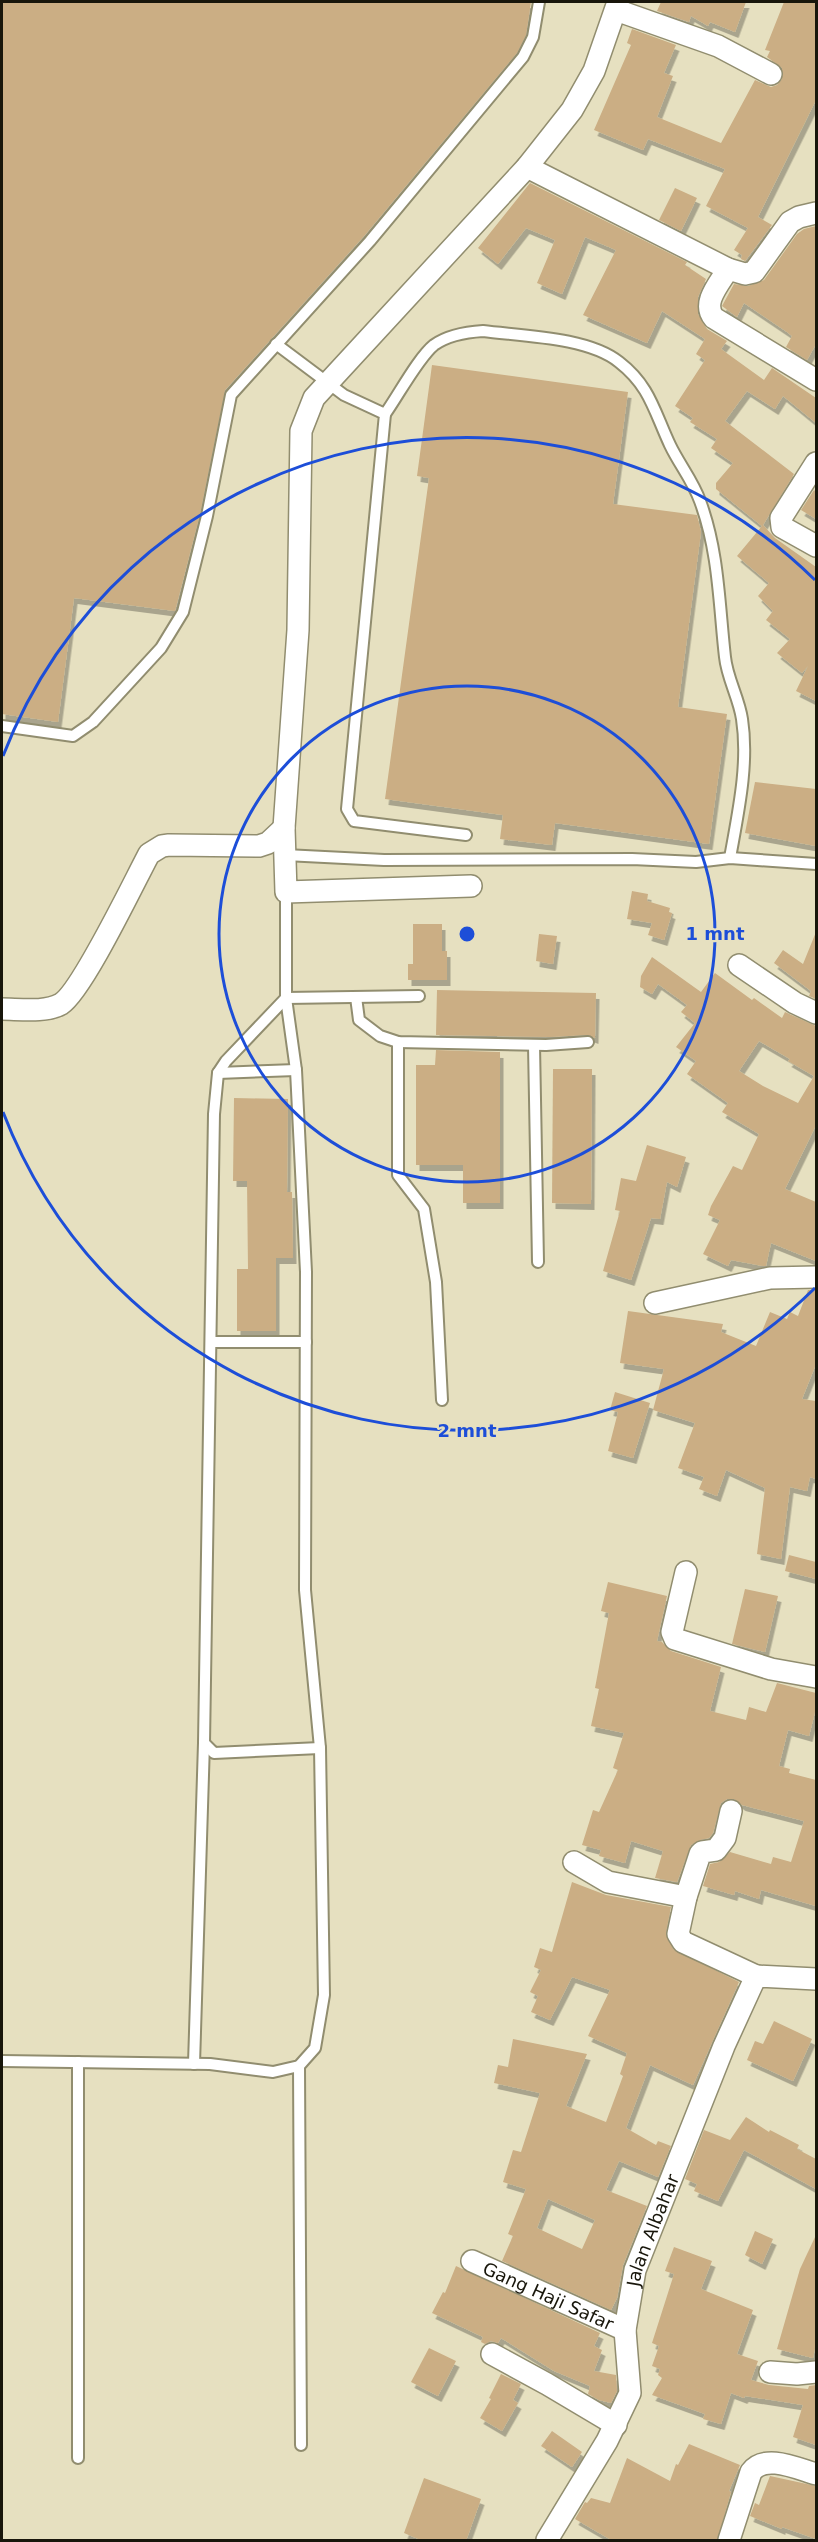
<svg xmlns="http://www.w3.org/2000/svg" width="818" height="2542" font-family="'DejaVu Sans',sans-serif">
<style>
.building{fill:#cbae84;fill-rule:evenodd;filter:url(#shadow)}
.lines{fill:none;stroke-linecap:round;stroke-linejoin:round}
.lane-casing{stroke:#918d6f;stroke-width:14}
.street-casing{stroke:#918d6f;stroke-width:24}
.lane{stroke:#fff;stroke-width:10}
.street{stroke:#fff;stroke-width:21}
.ring{fill:none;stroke:#1d4ed8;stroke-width:3}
.labels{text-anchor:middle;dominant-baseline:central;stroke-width:4.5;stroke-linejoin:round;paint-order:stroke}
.street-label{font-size:18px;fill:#18160b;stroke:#e6e0c0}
.centre{fill:#1d4ed8;stroke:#e6e0c0;stroke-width:3}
.ring-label{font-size:18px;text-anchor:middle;font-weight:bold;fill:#1d4ed8;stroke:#e6e0c0;stroke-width:4.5;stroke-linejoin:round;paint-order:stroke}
</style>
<defs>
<filter id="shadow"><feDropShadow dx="3.5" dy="6" stdDeviation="0" flood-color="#0004"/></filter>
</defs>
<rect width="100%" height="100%" fill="#e6e0c0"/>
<g class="building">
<polygon points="2,2 531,2 526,35 517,53 364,236 225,390 200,514 175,611 74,598 58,722 2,714"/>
<polygon points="661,2 746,2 735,32 710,22 708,26 691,16 689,22 657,11"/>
<polygon points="784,2 816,2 816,100 758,217 772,225 745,261 741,259 742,255 734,250 748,228 706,206 725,169 648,139 643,150 594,130 631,45 627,43 632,29 676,45 664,73 673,76 657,117 721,143 755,80 771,87 777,85 782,79 782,68 767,57 770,51 765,50"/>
<polygon points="530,183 687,262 685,265 706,279 698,297 698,314 707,329 727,341 721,349 764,380 772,368 816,398 816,423 783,396 775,409 747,391 725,421 794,474 763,525 775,538 816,567 816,701 796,691 808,666 802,673 777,653 790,639 766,620 773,611 758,596 769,583 737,556 762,526 716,489 716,483 733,463 711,448 717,439 690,422 693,418 675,406 705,360 696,354 705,339 662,311 647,343 583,315 616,250 585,237 562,294 537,283 555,240 526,228 498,264 478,248"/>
<polygon points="675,188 697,198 681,231 659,220"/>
<polygon points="816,226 816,344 807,360 786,347 792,336 787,332 744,303 737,317 722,306 734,284 748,286 764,280 797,234 804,229"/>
<polygon points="432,365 628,392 613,504 697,515 701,532 678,707 727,714 709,844 555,823 552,845 500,839 503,815 385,799 429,478 417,476"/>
<polygon points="814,490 816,492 816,519 801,510"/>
<polygon points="755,782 816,789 816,846 745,833"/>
<polygon points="632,891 648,894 647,901 670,908 669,912 672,913 664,940 648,935 652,923 627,919"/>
<polygon points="413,924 442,924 442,951 447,951 447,980 408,980 408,964 413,964"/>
<polygon points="816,932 816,999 809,996 811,991 774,963 783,950 803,964"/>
<polygon points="539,934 557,936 553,964 536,961"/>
<path d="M652,957L701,992L715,973L752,1000L754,998L782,1018L785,1012L816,1026V1125L785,1189L816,1202V1261L771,1243L766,1266H763L731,1260L728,1266L703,1254L720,1220L708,1215L711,1206L733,1166L742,1170L759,1134L722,1112L728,1103L687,1074L696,1061L676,1047L695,1023L681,1012L687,1005L658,984L652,994L640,987L641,976ZM759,1041L790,1059L788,1061L814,1076L798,1103L763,1086L739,1071Z"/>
<polygon points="437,990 596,993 595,1038 587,1035 550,1037 436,1035"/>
<polygon points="436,1050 500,1052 500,1203 463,1203 463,1165 416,1165 416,1065 435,1065"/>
<polygon points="553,1069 592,1069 591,1204 552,1203"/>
<polygon points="234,1098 288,1099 287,1192 292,1192 293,1258 276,1258 276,1331 237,1331 237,1269 248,1269 247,1181 233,1181"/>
<polygon points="647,1145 686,1157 677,1187 667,1182 660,1219 651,1218 631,1280 603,1271 620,1211 615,1210 621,1178 636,1181"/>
<polygon points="808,1290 816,1290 816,1364 802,1399 816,1401 816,1479 810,1477 807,1491 790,1487 781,1559 757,1554 765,1488 726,1470 717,1496 699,1489 704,1477 678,1468 695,1423 653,1410 664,1369 620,1363 628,1311 723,1324 721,1332 756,1346 770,1312 787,1319 790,1312 798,1316"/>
<polygon points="615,1392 650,1403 633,1458 608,1451 618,1412 610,1410"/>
<polygon points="789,1555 816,1562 816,1579 785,1571"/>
<polygon points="608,1582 667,1596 657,1641 662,1642 671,1651 721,1667 710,1711 746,1720 749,1707 766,1712 777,1683 816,1693 816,1708 809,1736 788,1730 779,1766 790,1769 789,1773 816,1780 816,1906 761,1890 759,1899 735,1891 734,1895 703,1886 710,1864 719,1862 730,1852 771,1864 773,1857 791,1862 804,1821 742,1805 734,1799 727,1799 721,1803 713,1833 709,1838 700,1840 691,1845 677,1882 655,1878 663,1851 631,1841 625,1863 599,1856 601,1850 582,1845 593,1810 599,1812 618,1770 613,1768 624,1733 591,1726 599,1689 595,1688 609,1613 601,1611"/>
<polygon points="745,1589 778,1596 765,1652 732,1644"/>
<path d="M572,1882L606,1895L671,1907L666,1932L673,1949L739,1982L693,2085L650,2065L626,2128L656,2145L658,2141L671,2146L658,2177L619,2161L606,2190L647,2206L623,2265L617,2298L611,2310L502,2261L513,2236L508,2234L526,2189L503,2182L513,2150L521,2152L540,2093L494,2083L498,2065L508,2067L513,2039L587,2054L566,2106L606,2122L623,2076L620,2074L627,2053L588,2036L610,1990L572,1977L550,2020L531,2012L538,1996L530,1992L541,1970L534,1967L540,1948L552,1952ZM548,2199L595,2220L582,2249L537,2228Z"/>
<polygon points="774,2021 812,2039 793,2081 747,2060 755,2041 763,2044"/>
<polygon points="746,2117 769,2132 770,2130 799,2145 797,2149 816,2159 816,2189 744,2150 718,2201 694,2191 697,2184 685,2179 704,2130 730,2140"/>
<polygon points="755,2231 773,2239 762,2264 745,2255"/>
<polygon points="816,2235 816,2344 813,2358 777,2349 800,2269"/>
<polygon points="674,2247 712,2261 701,2289 753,2310 737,2354 758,2361 751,2380 769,2385 808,2389 809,2386 816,2385 816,2445 793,2437 803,2405 745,2396 744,2398 731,2393 721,2424 703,2419 705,2414 652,2395 662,2378 658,2375 660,2369 652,2366 659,2346 652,2343 674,2274 665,2271"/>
<polygon points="456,2266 600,2333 594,2346 602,2350 594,2371 616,2375 617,2391 611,2403 599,2400 588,2394 590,2386 554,2371 501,2338 498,2343 491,2341 485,2344 481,2342 483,2337 432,2313 443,2292 445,2293"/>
<polygon points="429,2348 456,2361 438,2396 411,2382"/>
<polygon points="501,2374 521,2384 513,2400 518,2403 502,2431 480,2418 491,2399 489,2398"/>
<polygon points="552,2431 582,2452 572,2467 541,2446"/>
<polygon points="689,2444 740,2465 729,2491 731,2492 717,2541 613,2541 575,2519 585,2502 587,2503 591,2498 610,2503 627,2458 670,2481 676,2464 678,2465"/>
<polygon points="770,2476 816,2486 816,2539 782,2527 782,2529 750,2516 755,2503 759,2505"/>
<polygon points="424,2478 481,2499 466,2541 423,2541 404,2533"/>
</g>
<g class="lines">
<defs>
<g id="lane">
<polyline points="276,344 344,395 385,414 347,809 354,821 466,835"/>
<path d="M385,414C398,396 418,358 434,345C448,335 467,332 483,331C522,336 588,337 619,362C650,386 654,411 670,445C679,464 693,481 700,501C719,552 719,605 725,657C727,678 739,698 742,719C749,764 738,813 730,858"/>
<polyline points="2,726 73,736 93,722 161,648 183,612 207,516 231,395 370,241 523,57 533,37 539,2"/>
<polyline points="285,855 384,860 632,859 696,862 730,858 816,864"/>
<polyline points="356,997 359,1020 380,1036 398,1042 546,1045 588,1042"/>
<polyline points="398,1042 398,1175 424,1209 436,1282 442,1400"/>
<polyline points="534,1045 538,1262"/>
<polyline points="218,1073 296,1070"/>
<polyline points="211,1342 306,1342"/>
<polyline points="320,1748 214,1753 204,1743 214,1114 218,1073 226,1061 286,998 419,996"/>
<polyline points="2,2061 210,2064 273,2072 299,2066 315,2048 324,1995 320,1748 305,1590 306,1272 296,1070 286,998 286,892"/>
<polyline points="194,2064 204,1743"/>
<polyline points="299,2066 301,2445"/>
<polyline points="78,2458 78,2062"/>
</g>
<g id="street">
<polyline points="616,10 718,46 771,74"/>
<polyline points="527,167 728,269 745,274 754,272 790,222 799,217 816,213"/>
<path d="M728,269C720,283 701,303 714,318L816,380"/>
<polyline points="816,463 781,518 782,527 816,546"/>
<polyline points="471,886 286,892 284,828 298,630 301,431 314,398 527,167 572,110 594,71 618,2"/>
<polyline points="739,965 795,1003 816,1013"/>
<path d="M2,1009C19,1009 45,1013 61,1004C82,991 134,882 149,854L162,846L169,845L259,846L268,843L284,828"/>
<polyline points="655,1303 770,1278 816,1277"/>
<polyline points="686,1572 672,1632 675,1639 771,1669 816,1677"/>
<polyline points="731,1811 725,1838 716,1850 702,1852 700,1854 686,1897 678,1934 683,1942 756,1976"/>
<polyline points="574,1862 608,1882 686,1897"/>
<path id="s1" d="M472,2261L625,2330"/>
<polyline points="492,2354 547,2384 616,2425"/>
<polyline points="770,2372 797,2374 816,2372"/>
<path id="s2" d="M547,2540L607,2441L630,2393L625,2330L635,2270L724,2046L756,1976L816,1979"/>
<path d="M729,2540L751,2472C765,2453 798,2469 816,2474"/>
</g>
</defs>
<use href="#lane" class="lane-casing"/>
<use href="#street" class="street-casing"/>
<use href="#lane" class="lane"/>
<use href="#street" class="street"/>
</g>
<g class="ring">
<circle cx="467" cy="934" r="248"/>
<path d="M815 1288A497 497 0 0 1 3 1112M3 756A497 497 0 0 1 815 580"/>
</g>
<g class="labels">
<g class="street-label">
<text stroke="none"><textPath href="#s2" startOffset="336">Jalan Albahar</textPath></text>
<text stroke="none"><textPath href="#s1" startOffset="84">Gang Haji Safar</textPath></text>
</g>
</g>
<circle cx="467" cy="934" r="9" class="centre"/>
<g class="ring-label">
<text x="715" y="940">1 mnt</text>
<text x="467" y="1437">2 mnt</text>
</g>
<rect width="818" height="2542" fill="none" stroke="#18160b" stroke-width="6"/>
</svg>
